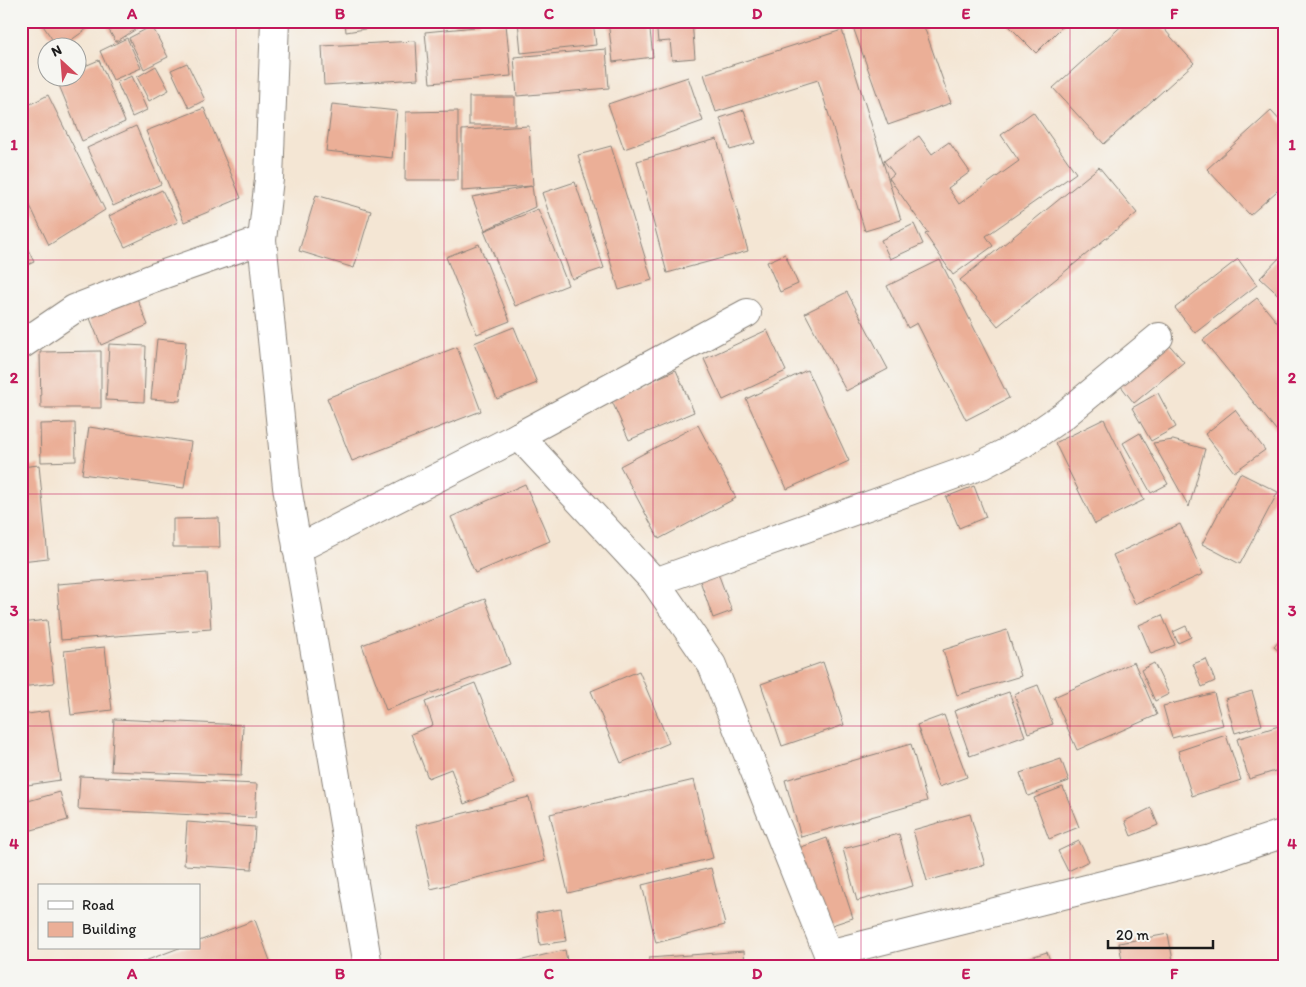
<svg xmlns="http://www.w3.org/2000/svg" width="1306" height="987" font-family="Itim,sans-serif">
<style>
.building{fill:#ebaf97}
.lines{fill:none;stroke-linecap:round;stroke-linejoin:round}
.minor-casing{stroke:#888178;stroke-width:30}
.minor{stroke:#fff;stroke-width:28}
.grid{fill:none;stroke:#c2185b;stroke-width:1;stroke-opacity:0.55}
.neatline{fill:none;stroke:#c2185b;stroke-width:2}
.grid-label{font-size:16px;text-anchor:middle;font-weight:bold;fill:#c2185b}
</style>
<rect width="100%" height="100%" fill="#f6f6f2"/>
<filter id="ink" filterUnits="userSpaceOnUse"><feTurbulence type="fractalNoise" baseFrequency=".02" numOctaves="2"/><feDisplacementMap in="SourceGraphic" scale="10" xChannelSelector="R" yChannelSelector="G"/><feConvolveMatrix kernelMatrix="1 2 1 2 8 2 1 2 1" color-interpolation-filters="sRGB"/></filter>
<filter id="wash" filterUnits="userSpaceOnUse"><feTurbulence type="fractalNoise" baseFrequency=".0096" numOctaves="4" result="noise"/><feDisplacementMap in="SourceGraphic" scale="20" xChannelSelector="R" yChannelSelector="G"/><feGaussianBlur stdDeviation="1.12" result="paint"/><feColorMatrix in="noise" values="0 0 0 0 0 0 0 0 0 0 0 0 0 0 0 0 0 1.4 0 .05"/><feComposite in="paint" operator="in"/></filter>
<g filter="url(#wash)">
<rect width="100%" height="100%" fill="#f4e6d4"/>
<g id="blocks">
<g class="building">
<polygon points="40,21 98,21 60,48 58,48"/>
<polygon points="116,21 142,21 144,24 116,42 107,27"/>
<polygon points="345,21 409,21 409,22 346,32"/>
<polygon points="415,21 438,21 438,23 416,25"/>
<polygon points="454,21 480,21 480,23 454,25"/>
<polygon points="518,21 593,21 596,45 521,53"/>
<polygon points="608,21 649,21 653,57 613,62"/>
<polygon points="656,21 692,21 695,58 672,60 670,41 658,42"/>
<polygon points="871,21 922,21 951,103 888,125 853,27"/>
<polygon points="1004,21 1068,21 1036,53"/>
<polygon points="1127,21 1157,21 1194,63 1104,144 1053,88"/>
<polygon points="506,24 511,76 430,83 425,32"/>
<polygon points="152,26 168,57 144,69 129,38"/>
<polygon points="842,30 901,220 865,231 818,80 716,112 704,74"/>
<polygon points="127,38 141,68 113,80 100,51"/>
<polygon points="416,41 418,79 324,85 322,46"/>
<polygon points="606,49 609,88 517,96 514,57"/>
<polygon points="99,60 125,122 82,141 56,78 78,78 78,69"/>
<polygon points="187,63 205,100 189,108 171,70"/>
<polygon points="156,66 169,90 149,101 137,77"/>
<polygon points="132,76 147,110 132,117 117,82"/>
<polygon points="688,77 703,121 624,149 608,104"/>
<polygon points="48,95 105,210 49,245 21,187 21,109"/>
<rect x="469" y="97" width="46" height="28"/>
<polygon points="332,104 397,111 392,158 326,151"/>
<polygon points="204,108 241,198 184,222 146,131"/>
<polygon points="744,110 755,143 730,150 720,118"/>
<polygon points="458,111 458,180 405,180 406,112"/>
<polygon points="1271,111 1285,126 1285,184 1250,215 1207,169"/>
<polygon points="1033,112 1076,173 986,236 993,246 953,275 925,234 928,233 889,178 894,174 884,161 919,136 932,154 949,142 970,172 948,188 959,204 1019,161 1001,135"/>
<polygon points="136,126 161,184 113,206 87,148"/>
<polygon points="529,126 533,186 462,191 462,130"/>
<polygon points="717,139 748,251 667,273 637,161"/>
<polygon points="611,146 652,280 619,290 578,155"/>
<polygon points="1099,167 1137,213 998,326 960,280"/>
<polygon points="575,182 604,268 572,279 542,193"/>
<polygon points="532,186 535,207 485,230 472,197"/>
<polygon points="162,190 178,222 125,247 109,216"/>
<polygon points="316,195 371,211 354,268 299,251"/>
<polygon points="538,209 568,285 515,306 484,231"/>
<polygon points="914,224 923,244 890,259 881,240"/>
<polygon points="21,235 34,262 21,268"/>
<polygon points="479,244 510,321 477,334 446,257"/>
<polygon points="1285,252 1285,301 1260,278"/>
<polygon points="785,254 798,284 780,292 767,262"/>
<polygon points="1238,259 1257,285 1195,333 1175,308"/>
<polygon points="940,260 1009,398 966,420 917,323 908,328 887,286"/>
<polygon points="134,291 148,325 101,345 87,311"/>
<polygon points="847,292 888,369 846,391 805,313"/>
<polygon points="1257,298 1285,332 1285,441 1203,340"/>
<polygon points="514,327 537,383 497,399 474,343"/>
<polygon points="767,330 786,371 723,400 704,359"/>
<polygon points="157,339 186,342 180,401 151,399"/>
<polygon points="1166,341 1184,362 1134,403 1117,381"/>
<polygon points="109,344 146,346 144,402 106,400"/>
<polygon points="457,347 481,411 352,461 327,398"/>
<polygon points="101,351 101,408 41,408 40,352"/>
<polygon points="676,370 694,412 629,440 611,399"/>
<polygon points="807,370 849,461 787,489 746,399"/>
<polygon points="1158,393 1176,427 1151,441 1132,408"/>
<polygon points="1235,410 1265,450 1234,472 1205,434"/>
<polygon points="1104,419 1144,500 1095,524 1055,443"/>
<polygon points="75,423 76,461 41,462 40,424"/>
<polygon points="698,425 736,498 659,539 620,466"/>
<polygon points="89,427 191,442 184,488 82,474"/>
<polygon points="1140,433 1168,484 1151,493 1123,443"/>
<polygon points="1173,440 1205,449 1189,507 1153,443"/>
<polygon points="39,465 48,558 21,561 21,467"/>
<polygon points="1240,473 1278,492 1240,564 1202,544"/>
<polygon points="525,484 550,541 475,573 451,517"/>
<polygon points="974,486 986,517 959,528 946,497"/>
<polygon points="219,518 220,547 173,547 173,519"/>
<polygon points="1180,524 1203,574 1135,604 1113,555"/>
<polygon points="715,565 732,611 713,618 697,572"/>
<polygon points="207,573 211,629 61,640 57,584"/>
<polygon points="485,599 510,664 386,710 362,645"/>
<polygon points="1162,615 1175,645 1151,654 1139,625"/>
<polygon points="47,620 54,683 21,687 21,623"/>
<polygon points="1186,626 1191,637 1178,643 1173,632"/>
<polygon points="1007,630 1021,676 957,695 943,650"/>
<polygon points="1285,634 1285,656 1274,647"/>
<polygon points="105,647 112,710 71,715 64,651"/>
<polygon points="1206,659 1215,681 1202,687 1193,664"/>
<polygon points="823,662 844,725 782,746 761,684"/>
<polygon points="1134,662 1157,715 1077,750 1054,697"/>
<polygon points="1154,663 1169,694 1155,701 1141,670"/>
<polygon points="639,671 669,743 621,763 591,691"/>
<polygon points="475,683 515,784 464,804 451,769 428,778 411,734 433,725 425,702"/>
<polygon points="1038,685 1053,724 1028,733 1014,694"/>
<polygon points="1252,691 1262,725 1235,733 1225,699"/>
<polygon points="1009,692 1025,736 970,756 954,711"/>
<polygon points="1214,693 1223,725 1172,738 1163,706"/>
<polygon points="49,711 60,780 21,786 21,715"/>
<polygon points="944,715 967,777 939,787 917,725"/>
<polygon points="114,719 243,725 241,776 111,771"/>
<polygon points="1285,724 1285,768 1249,779 1237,739"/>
<polygon points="1226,735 1241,780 1192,796 1178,751"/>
<polygon points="911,744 927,801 801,837 785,780"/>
<polygon points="1061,759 1069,781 1028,796 1020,773"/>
<polygon points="80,776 257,784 255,818 78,809"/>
<polygon points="694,780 713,858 568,893 550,814"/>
<polygon points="1063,787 1079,827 1049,839 1034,798"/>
<polygon points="60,792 68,820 21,833 21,803"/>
<polygon points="529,797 545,861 431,889 416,825"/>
<polygon points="1151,808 1158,825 1131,836 1125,821"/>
<polygon points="970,814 985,865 927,881 913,830"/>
<polygon points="187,822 255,827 252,869 184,865"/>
<polygon points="899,834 913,886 857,901 843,849"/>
<polygon points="827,838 853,918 820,929 793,850"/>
<polygon points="1079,841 1089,861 1068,871 1058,851"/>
<polygon points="711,868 725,925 656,943 642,885"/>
<polygon points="561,909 566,941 540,945 536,913"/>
<polygon points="255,920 272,966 132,966 179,948 199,948 199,941"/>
<polygon points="1168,934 1174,966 1123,966 1119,943"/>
<polygon points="565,950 568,966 503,966 502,965"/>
<polygon points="744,951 745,966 649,966 649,958"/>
<polygon points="1047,952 1052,966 1006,966 1006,965"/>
<polygon points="892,961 894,966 881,966"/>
</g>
</g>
</g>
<g filter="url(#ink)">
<use href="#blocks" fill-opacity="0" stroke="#888178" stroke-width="1"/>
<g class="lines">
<defs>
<g id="minor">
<polyline points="275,21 269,179 262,240 287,487 368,966"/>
<polyline points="21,345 74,309 153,278 262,240"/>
<polyline points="519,436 655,582 712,665 833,966"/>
<polyline points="297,549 519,436 747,313"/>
<polyline points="655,582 982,465 1024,443 1063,416 1159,337"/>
<polyline points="828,954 1210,858 1285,833"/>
</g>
</defs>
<use href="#minor" class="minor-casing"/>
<use href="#minor" class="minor"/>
</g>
</g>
<path class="grid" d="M236,21V966M444,21V966M653,21V966M861,21V966M1070,21V966M21,260H1285M21,494H1285M21,726H1285"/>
<rect width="1306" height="987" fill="none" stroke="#f6f6f2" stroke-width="55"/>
<rect x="38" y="884" width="162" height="65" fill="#f6f6f2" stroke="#9f9f9c"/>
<rect x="48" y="901" width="25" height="8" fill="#ffffff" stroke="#9f9f9c"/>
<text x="82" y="910" font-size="15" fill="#1c1c1c">Road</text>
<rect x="48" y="922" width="25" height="15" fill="#ebaf97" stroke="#9f9f9c"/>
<text x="82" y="934" font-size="15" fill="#1c1c1c">Building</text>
<g transform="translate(62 62) rotate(334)"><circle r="24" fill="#f6f6f2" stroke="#9f9f9c"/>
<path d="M0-4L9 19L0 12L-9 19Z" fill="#d1495b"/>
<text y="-8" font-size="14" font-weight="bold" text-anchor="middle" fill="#1c1c1c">N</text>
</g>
<path d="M1108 940v8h105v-8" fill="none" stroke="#1c1c1c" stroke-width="2.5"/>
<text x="1116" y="940" font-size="15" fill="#1c1c1c" stroke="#f6f6f2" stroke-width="4" paint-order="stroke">20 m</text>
<rect x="28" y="28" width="1250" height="932" class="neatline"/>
<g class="grid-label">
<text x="132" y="19">A</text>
<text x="340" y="19">B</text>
<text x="549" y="19">C</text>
<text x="757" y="19">D</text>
<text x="966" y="19">E</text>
<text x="1174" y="19">F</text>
<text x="14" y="150">1</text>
<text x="1292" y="150">1</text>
<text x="14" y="383">2</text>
<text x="1292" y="383">2</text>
<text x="14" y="616">3</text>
<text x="1292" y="616">3</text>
<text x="14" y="849">4</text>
<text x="1292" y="849">4</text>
<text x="132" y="979">A</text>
<text x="340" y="979">B</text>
<text x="549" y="979">C</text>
<text x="757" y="979">D</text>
<text x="966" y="979">E</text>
<text x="1174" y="979">F</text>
</g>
</svg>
